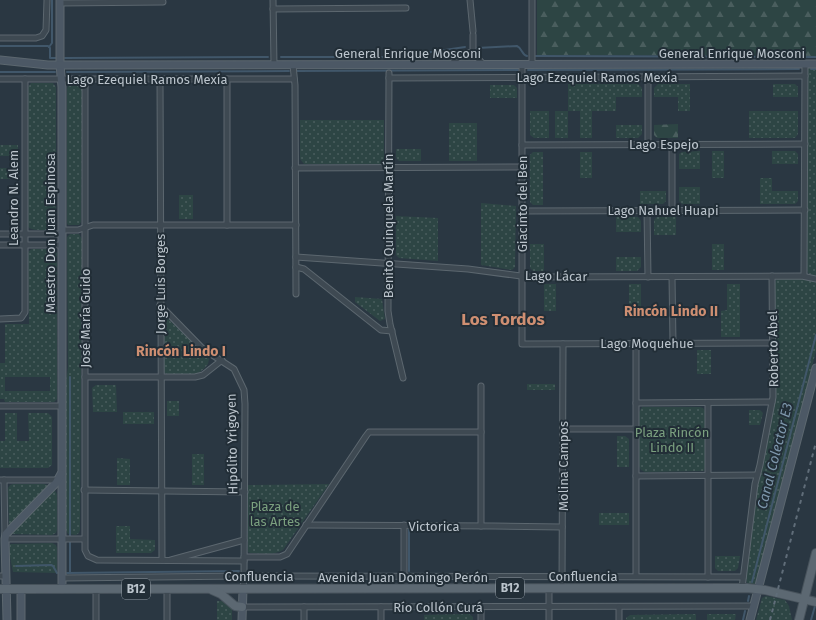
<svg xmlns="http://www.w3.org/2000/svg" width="816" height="620" font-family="'Fira Sans',sans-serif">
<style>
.grass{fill:url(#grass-dots);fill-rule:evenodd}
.forest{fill:url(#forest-firs)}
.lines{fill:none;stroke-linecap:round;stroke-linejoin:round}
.stream{stroke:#41576a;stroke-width:2}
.street-casing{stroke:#5c676f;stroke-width:7}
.secondary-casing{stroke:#5c676f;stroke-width:9}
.primary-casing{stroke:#47525b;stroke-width:10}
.street{stroke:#3e4952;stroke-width:5}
.secondary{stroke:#4c5865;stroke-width:7}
.primary{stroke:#5c6872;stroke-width:8}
.rail{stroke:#606d79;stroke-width:2;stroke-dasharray:4 4;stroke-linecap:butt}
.labels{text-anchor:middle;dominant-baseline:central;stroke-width:4;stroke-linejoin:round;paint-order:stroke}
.shield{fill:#222e37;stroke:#8d979f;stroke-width:1}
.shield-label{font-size:12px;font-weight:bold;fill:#bbc4cc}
.street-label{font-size:13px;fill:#bbc4cc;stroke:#222e37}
.park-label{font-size:13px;fill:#7ba07f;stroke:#222e37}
.neighbourhood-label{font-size:14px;font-weight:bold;fill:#cf8f72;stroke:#222e37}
.water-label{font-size:14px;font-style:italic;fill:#7e97ac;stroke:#222e37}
.district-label{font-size:17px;font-weight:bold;fill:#cf8f72;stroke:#222e37}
</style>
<defs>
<pattern id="grass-dots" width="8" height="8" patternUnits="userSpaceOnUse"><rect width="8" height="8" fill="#2d4544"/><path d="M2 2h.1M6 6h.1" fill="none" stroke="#4a5e5e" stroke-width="1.8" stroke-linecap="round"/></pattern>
<pattern id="forest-firs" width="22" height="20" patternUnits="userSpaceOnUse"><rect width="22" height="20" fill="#2d4544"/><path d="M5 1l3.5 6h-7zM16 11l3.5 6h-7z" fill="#4a5e5e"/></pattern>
</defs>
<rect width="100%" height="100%" fill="#2a3742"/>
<g class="grass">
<polygon points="810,67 816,67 816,276 809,274 807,270 808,69"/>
<path d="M31,83H53L56,87V226L55,228C49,231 35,231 29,228L28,226V87Z"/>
<path d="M71,83C76,82 81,83 82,88L81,222L79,225H68L67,223V89L68,85Z"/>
<polygon points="568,84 638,84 642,88 642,97 616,97 616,111 592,111 592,138 580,138 580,111 568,111 568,138 555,138 555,111 568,111"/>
<polygon points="658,84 690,84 690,111 678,111 678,97 654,97 654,88"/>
<polygon points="773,84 795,84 798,87 798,97 773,97"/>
<polygon points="490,85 514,85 517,88 517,98 490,98"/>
<polygon points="530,111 549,111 549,138 534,138 530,135"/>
<polygon points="749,111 798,111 798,134 795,138 749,138"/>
<polygon points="300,120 384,120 384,162 380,164 304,164 300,159"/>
<rect x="449" y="123" width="28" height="38"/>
<polygon points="616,125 642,125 642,134 638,138 616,138"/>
<rect x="0" y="145" width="18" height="11"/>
<polygon points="396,149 421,149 421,161 399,161 396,158"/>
<polygon points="700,151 700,169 679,169 679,154 682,152"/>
<rect x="712" y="151" width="12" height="27"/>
<polygon points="772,151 795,151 798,154 798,164 772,164"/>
<polygon points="533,152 543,152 543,205 533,205 530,202 530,155"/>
<rect x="580" y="152" width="12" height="26"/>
<rect x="0" y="168" width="18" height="11"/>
<polygon points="760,178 772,178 772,191 798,191 798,201 795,204 760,204"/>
<polygon points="679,187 700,187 700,204 682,204 679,201"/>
<polygon points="640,191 666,191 666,201 663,204 640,204"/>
<rect x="179" y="195" width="14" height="24"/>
<polygon points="481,203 516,206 515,267 512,270 481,265"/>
<polygon points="396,216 438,218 438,261 399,258 396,255"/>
<polygon points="616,217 638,217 641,221 641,232 616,232"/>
<polygon points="657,217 676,217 676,235 654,235 654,220"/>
<polygon points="70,234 79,234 82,239 80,530 79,533 76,535 68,534 66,530 65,389 68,367 67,237"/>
<polygon points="530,244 544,244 544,271 533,271 530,268"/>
<rect x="712" y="244" width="12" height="26"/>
<path d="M32,249H53L57,253V399L54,402H5L4,399H0V363H5V324H29L28,253L29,251ZM50,377V391H5V377Z"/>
<polygon points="616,257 641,257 641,267 637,271 616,271"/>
<polygon points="779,279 805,279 816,282 816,351 758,581 755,584 748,584 746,580 758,483 776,397 775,283 776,280"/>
<rect x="544" y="284" width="12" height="27"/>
<rect x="629" y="284" width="12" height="27"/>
<polygon points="727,284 740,284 740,337 721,337 721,311 727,310"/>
<polygon points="355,297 382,299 385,319 380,321 355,302"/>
<path d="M164,315L209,359L208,364C205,368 202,371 198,373C191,375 171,376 165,373L163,370V316Z"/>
<rect x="697" y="350" width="14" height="24"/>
<rect x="527" y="384" width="28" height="6"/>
<polygon points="96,385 116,385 117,412 93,412 92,388"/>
<rect x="167" y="401" width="12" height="15"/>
<polygon points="642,407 700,407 703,408 705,411 705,467 704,471 645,472 641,470 639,466 639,412"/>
<polygon points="749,410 760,410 763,413 760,425 749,425"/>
<rect x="123" y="412" width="31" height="12"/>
<polygon points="5,413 17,413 17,441 29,441 28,413 48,413 52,417 52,465 48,468 0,468 0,441 5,441"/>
<polygon points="617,436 625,436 629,439 629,467 617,467"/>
<rect x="192" y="454" width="12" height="31"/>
<polygon points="117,458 130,459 130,485 117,485"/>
<polygon points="13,484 44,484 47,485 48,487 9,525 8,488 10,485"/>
<path d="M329,484L283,550C274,556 260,553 250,553L248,552L247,485Z"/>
<polygon points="53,491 55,491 57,494 57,530 56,533 52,535 11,534 11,533"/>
<rect x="599" y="513" width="30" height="12"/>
<polygon points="116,526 130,526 130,539 155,540 155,550 151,553 116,553"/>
<polygon points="52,543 56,545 57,548 57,573 13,572 9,552 10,544"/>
<polygon points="715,556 740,556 738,568 735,571 718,571 715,568"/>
<polygon points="766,596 785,600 789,606 792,620 756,620 762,598"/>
<polygon points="217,601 222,601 232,609 232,620 217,620"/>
<polygon points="469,614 473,617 473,620 424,620 424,615"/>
<polygon points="696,614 696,620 626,620 626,618 630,615"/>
<polygon points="707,614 736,614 735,620 707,620"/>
</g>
<g class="forest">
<polygon points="537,0 816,0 816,56 537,55"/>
<polygon points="678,124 678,138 657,138 654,135 654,125"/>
</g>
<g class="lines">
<g class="stream">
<polyline points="0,46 48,46 50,48 50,58 56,58"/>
<polyline points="49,47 52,43 52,0"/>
<path d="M477,48L517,46C522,48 522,55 527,56"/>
<polyline points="536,56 816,57"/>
<polyline points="281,57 398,57 465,47"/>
<polyline points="65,58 268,57"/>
<polyline points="811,69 816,69"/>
<polyline points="528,70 799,69"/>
<polyline points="297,71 518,70"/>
<polyline points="0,72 55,72"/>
<polyline points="67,72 289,71"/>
<polyline points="70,377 70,573"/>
<polyline points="409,527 409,571"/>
<polyline points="16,566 51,565 53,566 57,573"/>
<polyline points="67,573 239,571"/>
<polyline points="752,582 816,335"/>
<polyline points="748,601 749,596"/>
<polyline points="743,620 745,611"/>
<polyline points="811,620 815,606"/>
</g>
<defs>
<g id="street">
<polyline points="273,0 274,65"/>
<polyline points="470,0 473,31"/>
<polyline points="60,3 163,2"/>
<polyline points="273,9 406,8"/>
<polyline points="473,35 473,54"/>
<polyline points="0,38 36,38 42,36 46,30 47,0"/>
<polyline points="293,65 295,85 296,294"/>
<path d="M450,65C467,50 468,47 484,65"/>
<polyline points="522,65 522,344 773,343"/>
<polyline points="532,65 532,0"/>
<polyline points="389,73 388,311 390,324 403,378"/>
<polyline points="648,77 648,144"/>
<polyline points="389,78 805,76"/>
<polyline points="0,79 294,79"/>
<polyline points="85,79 85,550 88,556 97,560 244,561"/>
<polyline points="160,79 162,560"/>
<polyline points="522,145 805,144"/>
<polyline points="295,168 522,167"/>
<polyline points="647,210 648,277"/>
<polyline points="672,210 672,144"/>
<polyline points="522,211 805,210"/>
<polyline points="227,225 227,79"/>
<polyline points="62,230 78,230 93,225 296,225"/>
<polyline points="0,234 62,234"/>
<polyline points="0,245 62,245"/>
<polyline points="296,257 468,269 528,277 802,276 816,279"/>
<polyline points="296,267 304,269 381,330 392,331"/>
<polyline points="804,276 805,64"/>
<polyline points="672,277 673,343"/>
<polyline points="160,305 203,349 234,369 244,390 245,404 244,576 243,589"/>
<polyline points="0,319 21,318 25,312 25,79"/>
<polyline points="85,377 195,377 203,375 222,360"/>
<polyline points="481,386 481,526"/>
<polyline points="636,403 772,402"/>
<polyline points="708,403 708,577"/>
<polyline points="0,406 62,406"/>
<polyline points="563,429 636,429"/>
<polyline points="636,476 757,475"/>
<polyline points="0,480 58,480"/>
<polyline points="4,480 5,539 84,539"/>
<polyline points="84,490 245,492"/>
<polyline points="306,525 494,526 562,527"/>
<polyline points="244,557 280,557 287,554 366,436 369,432 481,432"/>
<polyline points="171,560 244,540"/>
<polyline points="0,576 6,576"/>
<polyline points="404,576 404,525"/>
<polyline points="636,576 636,343"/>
<polyline points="63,578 244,576 743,577"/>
<polyline points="549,588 549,620"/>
<polyline points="562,588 563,344"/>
<polyline points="742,588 755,484 760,465 773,397 772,276"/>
<polyline points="96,589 96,620"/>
<polyline points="167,589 167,620"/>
<polyline points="242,607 754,606"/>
<polyline points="304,607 304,620"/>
<polyline points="381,607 381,620"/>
<polyline points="619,607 619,620"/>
<polyline points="481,620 481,607"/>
</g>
<g id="secondary">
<polyline points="60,0 60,65 62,87 62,589"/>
<polyline points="0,60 48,65 816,64"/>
<polyline points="21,589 21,620"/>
<polyline points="7,620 5,539 6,534 56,483 61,474"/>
<polyline points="242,620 243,589"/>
<polyline points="750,620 816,368"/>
</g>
<g id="primary">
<polyline points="0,589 747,588 765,590 816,602"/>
<polyline points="212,590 221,594 235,606 242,607"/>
<polyline points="799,620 816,553"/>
</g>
</defs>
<use href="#street" class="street-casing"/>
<use href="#secondary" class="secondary-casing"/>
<use href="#primary" class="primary-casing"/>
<use href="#street" class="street"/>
<use href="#secondary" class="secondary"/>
<use href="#primary" class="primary"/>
<polyline class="rail" points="770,620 816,442"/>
</g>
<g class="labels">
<g class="shield">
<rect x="496" y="578" width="28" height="20" rx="3"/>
<rect x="122" y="579" width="28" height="20" rx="3"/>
</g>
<g class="shield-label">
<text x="510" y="588">B12</text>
<text x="136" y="589">B12</text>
</g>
<g class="street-label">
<text x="408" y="53">General Enrique Mosconi</text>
<text x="732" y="53">General Enrique Mosconi</text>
<text x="597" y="77">Lago Ezequiel Ramos Mexía</text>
<text x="147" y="79">Lago Ezequiel Ramos Mexía</text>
<text x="664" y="144">Lago Espejo</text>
<text transform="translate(13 198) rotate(-90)">Leandro N. Alem</text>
<text transform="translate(522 204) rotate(-90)">Giacinto del Ben</text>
<text x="663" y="210">Lago Nahuel Huapi</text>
<text transform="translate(388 226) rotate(-90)">Benito Quinquela Martín</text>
<text transform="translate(50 233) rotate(-90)">Maestro Don Juan Espinosa</text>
<text transform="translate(556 276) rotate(1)">Lago Lácar</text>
<text transform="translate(160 284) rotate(-90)">Jorge Luis Borges</text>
<text transform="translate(85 318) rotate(-90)">José María Guido</text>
<text x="647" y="343">Lago Moquehue</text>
<text transform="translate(773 349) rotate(-91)">Roberto Abel</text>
<text transform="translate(232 444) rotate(-91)">Hipólito Yrigoyen</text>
<text transform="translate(563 466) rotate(-90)">Molina Campos</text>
<text x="434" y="526">Victorica</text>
<text x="259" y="576">Confluencia</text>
<text x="583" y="576">Confluencia</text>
<text x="403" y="577">Avenida Juan Domingo Perón</text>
<text x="438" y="607">Río Collón Curá</text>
</g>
<g class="park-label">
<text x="672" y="432">Plaza Rincón<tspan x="672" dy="15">Lindo II</tspan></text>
<text x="275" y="506">Plaza de<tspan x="275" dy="15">las Artes</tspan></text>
</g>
<g class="neighbourhood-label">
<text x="671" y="311">Rincón Lindo II</text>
<text x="181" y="351">Rincón Lindo I</text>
</g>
<g class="water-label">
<text transform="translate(775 456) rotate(-76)">Canal Colector E3</text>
</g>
<g class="district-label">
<text x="503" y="319">Los Tordos</text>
</g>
</g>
</svg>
